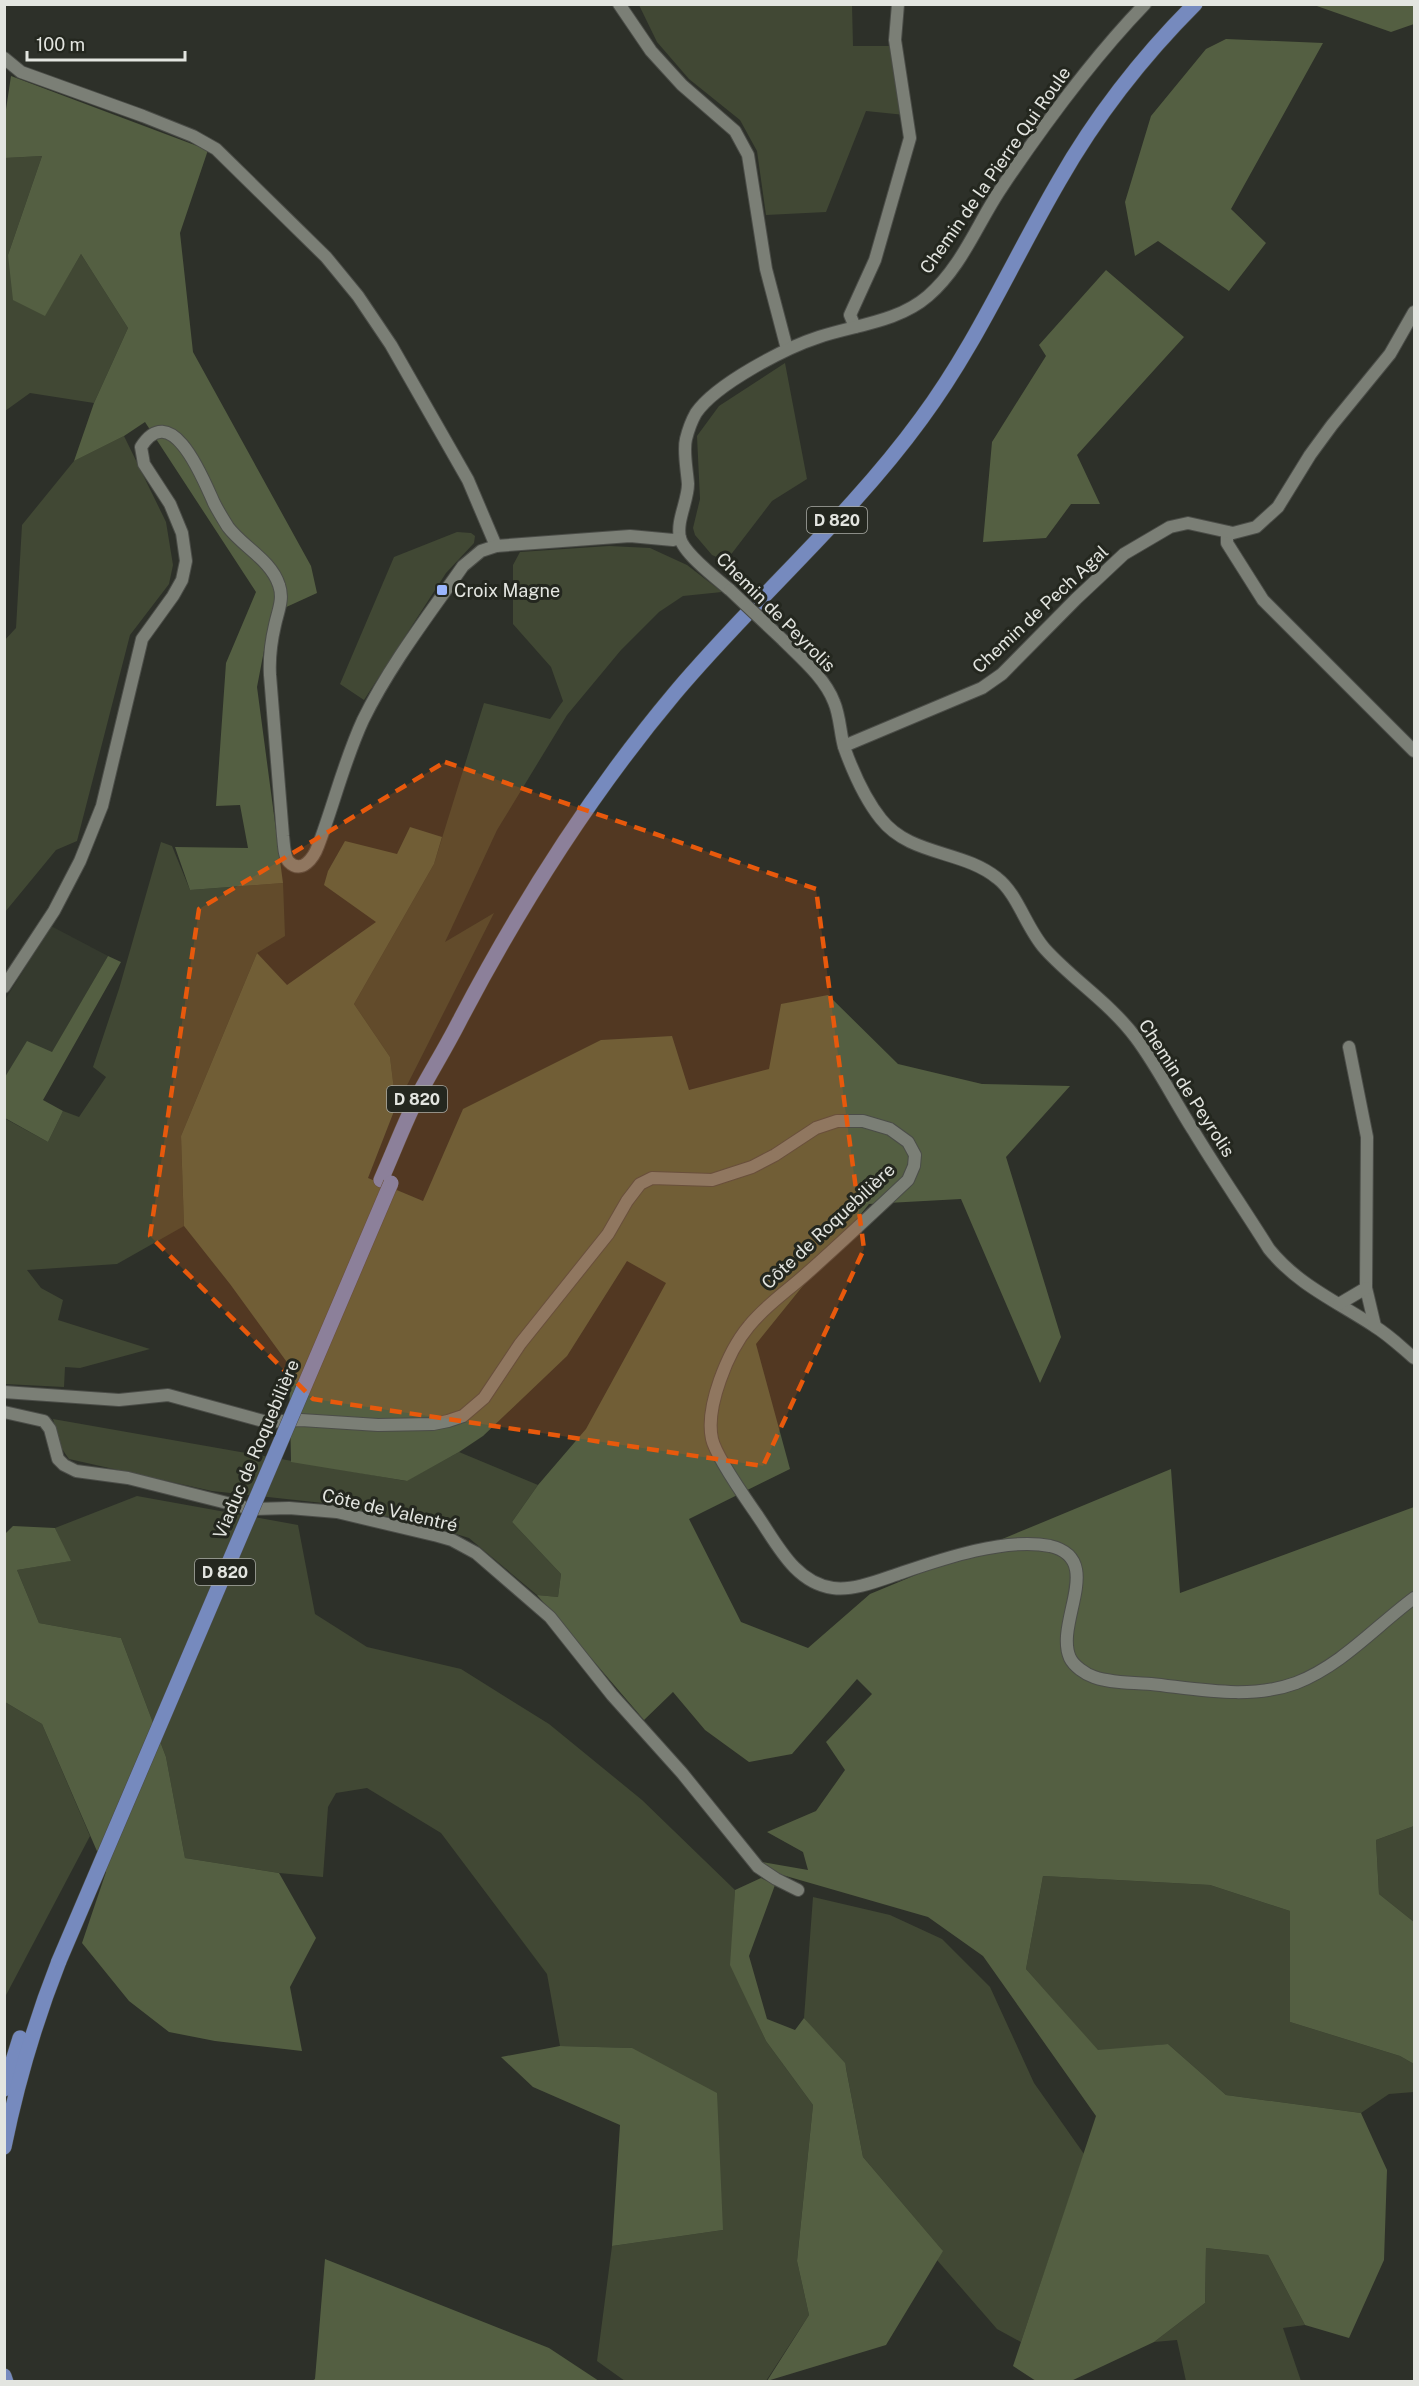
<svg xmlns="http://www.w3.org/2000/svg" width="1419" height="2386" font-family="'Public Sans',sans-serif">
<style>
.built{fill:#353a2e}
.green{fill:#414834}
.forest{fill:#545f42}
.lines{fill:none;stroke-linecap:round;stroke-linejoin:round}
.minor-casing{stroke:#4b4d48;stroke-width:14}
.major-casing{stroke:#4b4d48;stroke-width:16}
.minor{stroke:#7b7f76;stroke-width:12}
.major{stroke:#768abe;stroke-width:15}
.minor-bridge-casing{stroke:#4b4d48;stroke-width:14;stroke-linecap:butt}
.major-bridge-casing{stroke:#4b4d48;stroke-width:16;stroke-linecap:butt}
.minor-bridge{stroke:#7b7f76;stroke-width:12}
.major-bridge{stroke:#768abe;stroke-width:15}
.marked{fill:#e8590c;fill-opacity:0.2;stroke:#e8590c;stroke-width:4.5;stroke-dasharray:12 8;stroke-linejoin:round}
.poi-dot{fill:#9ab5fd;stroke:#24271f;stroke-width:2}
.labels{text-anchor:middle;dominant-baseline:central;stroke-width:6;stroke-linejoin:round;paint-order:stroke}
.shield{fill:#24271f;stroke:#aaaca6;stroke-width:1.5}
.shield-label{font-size:16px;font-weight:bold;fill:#e3e5e0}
.street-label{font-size:18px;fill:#e3e5e0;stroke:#24271f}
.poi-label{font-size:18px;fill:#e3e5e0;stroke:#24271f;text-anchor:start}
</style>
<rect width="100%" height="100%" fill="#2d3029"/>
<polygon class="built" points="51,926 108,956 52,1053 5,1077 5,1000"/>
<g class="green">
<polygon points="639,5 852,5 853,46 890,46 905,115 866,111 826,212 766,215 757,151 740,120 689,79 657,42"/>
<polygon points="42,156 8,255 45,315 81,254 128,328 94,403 30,393 5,411 5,158"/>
<polygon points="785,363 807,479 772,501 726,561 712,555 695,535 693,528 700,499 697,436 719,406"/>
<polygon points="124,436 166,522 173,565 169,584 130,635 77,841 56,850 5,912 4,641 16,628 22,525 74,461"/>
<polygon points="457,532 471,533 475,536 474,543 446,573 364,700 340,684 394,557"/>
<polygon points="609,546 650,548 687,565 722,592 683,596 659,612 621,650 567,715 497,830 445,942 494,913 396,1107 390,1057 354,1004 434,864 484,703 550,719 563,701 551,667 513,624 513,565 520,552"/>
<polygon points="161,842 172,846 190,890 283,883 285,936 257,953 181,1136 184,1226 117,1264 27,1270 41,1288 63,1300 58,1320 150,1349 80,1368 65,1367 64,1387 5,1384 4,1118 48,1142 63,1111 79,1117 106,1077 93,1067 119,989"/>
<polygon points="53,1419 406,1481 459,1452 538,1485 512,1522 561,1574 558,1597 537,1595 469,1538 427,1525 323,1503 212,1491 69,1459 62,1449"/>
<polygon points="137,1496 298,1525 315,1614 367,1647 461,1669 549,1724 642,1800 735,1890 731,1965 766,2041 813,2105 797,2261 809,2315 766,2381 625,2381 597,2361 612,2246 723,2230 632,2048 560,2046 547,1974 441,1833 367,1788 336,1793 328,1807 323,1877 279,1873 185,1858 166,1757 121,1638 39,1623 17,1570 70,1561 55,1528"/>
<polygon points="5,1702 42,1724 90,1836 5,1997"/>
<polygon points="1414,1826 1414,1922 1379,1894 1376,1840"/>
<polygon points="1043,1876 1210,1885 1290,1911 1290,2022 1400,2056 1414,2064 1414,2092 1389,2094 1361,2113 1226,2095 1168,2044 1098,2051 1026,1969"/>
<polygon points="813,1897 890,1915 942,1939 990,1987 1034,2083 1084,2154 1021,2342 997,2329 937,2260 942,2250 863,2157 846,2068 804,2018"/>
<polygon points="1206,2248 1268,2255 1305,2325 1283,2328 1301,2381 1186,2381 1177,2340 1154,2342 1205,2303"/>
</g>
<g class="forest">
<polygon points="1314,5 1414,5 1414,24 1391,32"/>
<polygon points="1226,39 1323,43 1231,209 1266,243 1229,291 1158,241 1135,256 1125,202 1151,116 1206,49"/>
<polygon points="11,76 208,150 180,233 193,352 311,566 317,593 271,614 257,687 283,883 190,890 175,847 248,848 240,805 216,806 226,663 256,592 145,422 124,436 74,461 94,403 128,328 81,254 45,316 13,300 8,255 42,156 5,158 5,116"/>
<polygon points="1106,270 1184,337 1077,455 1100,504 1071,504 1046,538 983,542 992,442 1046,356 1039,345"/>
<polygon points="410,827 442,837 434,864 354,1004 390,1057 396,1106 368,1178 423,1201 463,1109 601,1040 672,1036 689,1090 769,1069 781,1004 828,995 898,1064 982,1084 1070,1086 1006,1157 1061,1337 1040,1383 961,1199 869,1204 756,1344 790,1469 689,1519 741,1622 808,1648 870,1594 1171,1469 1180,1593 1414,1507 1414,1826 1376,1840 1379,1894 1414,1922 1414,2064 1400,2056 1290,2022 1290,1911 1210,1885 1043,1876 1026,1969 1098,2050 1168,2044 1226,2095 1361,2113 1387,2170 1384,2260 1349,2338 1305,2325 1268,2255 1206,2248 1205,2303 1154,2342 1071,2381 1036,2381 1013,2366 1096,2116 983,1956 928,1917 772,1872 762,1862 808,1870 803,1852 767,1832 816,1811 845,1770 826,1742 872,1694 857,1679 792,1754 749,1762 705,1730 673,1692 644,1720 537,1595 558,1597 561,1574 512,1522 538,1485 586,1429 666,1283 627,1261 567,1356 483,1436 459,1452 407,1481 291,1462 289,1365 230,1284 184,1226 181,1136 257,953 287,985 376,922 324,885 328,871 345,841 397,854"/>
<polygon points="108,956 121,962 43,1100 63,1111 48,1142 5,1118 5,1077 27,1041 52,1052"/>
<polygon points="13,1526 55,1528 71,1561 17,1570 39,1623 121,1638 166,1757 185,1858 279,1873 316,1938 290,1987 302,2051 215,2041 169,2032 129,2001 82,1943 106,1872 42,1724 5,1702 5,1534"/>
<polygon points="761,1878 775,1885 749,1956 767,2019 795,2030 804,2018 845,2063 863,2157 943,2251 886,2345 767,2381 809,2315 797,2261 813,2105 766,2041 730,1965 735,1890"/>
<polygon points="560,2046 632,2048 717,2093 723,2230 612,2246 620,2125 533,2087 501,2057"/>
<polygon points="325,2259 549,2348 599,2381 312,2381 315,2379"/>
</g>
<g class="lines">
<defs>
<g id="minor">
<polyline points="619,4 651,51 682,85 735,131 748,155 766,269 787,349"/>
<polyline points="4,58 21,72 143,116 193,136 216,149 326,257 358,296 391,345 468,480 496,546"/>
<polyline points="855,327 850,315 875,260 910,138 895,40 898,4"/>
<polyline points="1227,532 1227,543 1263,600 1414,751"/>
<path d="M730,590C717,579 684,554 680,538C676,521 688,501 688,484C687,470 683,451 686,439C688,431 692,420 696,413C716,384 785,348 819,337C855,325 898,322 928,296C962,267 978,222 1002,187C1045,123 1091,60 1145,4"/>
<path d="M783,640C801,658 825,678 834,702C840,716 840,732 844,747C853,772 865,799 881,819C910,856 963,850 997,878C1018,894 1026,928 1045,949C1073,980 1110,1003 1136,1038C1157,1066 1174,1100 1193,1130C1217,1170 1244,1209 1269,1249C1298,1285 1336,1301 1374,1326C1389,1335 1401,1347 1414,1358"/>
<polyline points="844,746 982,688 1002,674 1076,599 1124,554 1170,527 1188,523 1233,533 1256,527 1278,507 1310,455 1332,425 1390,354 1414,312"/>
<path d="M4,987L54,911L80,861L102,806L142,639L173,596L182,580L186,561L182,533L170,504L144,464L141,447C172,398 204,481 214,503C218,511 223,519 228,527C243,547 271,560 279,585C284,599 278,611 275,625C271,642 269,657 270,675L283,836C284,844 284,857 289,862C302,875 314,857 318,846C334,804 344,761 363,720C390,665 428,616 463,566L481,551L496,546L630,536L673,540L680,538"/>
<polyline points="1349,1047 1367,1137 1366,1288 1375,1326"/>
<polyline points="1339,1304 1366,1288"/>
<path d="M4,1392L119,1400L168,1395L267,1422L301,1420L378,1425L433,1424L448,1421L463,1416L484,1398L520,1344L608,1234L627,1201L640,1184L652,1178L712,1180L752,1167L775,1155L816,1128L837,1121H863L890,1129L908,1142L915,1155L914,1166L908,1180C874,1212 840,1244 805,1275C786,1292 765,1306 749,1326C728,1351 705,1407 712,1439C716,1457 746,1499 757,1515C777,1544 795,1583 833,1588C854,1591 880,1580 901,1573C942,1559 1006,1537 1050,1546C1106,1559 1054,1623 1070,1658C1074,1666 1085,1674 1094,1677C1111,1683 1133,1683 1151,1684C1198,1689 1250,1700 1296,1683C1342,1665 1375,1627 1414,1598"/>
<polyline points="4,1412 44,1421 50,1429 58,1459 64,1465 76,1471 128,1478 251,1509 289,1508 337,1512 438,1536 452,1540 476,1553 550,1617 612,1695 682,1773 758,1867 776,1879 798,1890"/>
</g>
<g id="major">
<path d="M381,1180C394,1151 405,1121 419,1094C433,1068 448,1044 461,1018C522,902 591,793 675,693C754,599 849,518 921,419C976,345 1013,260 1059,181C1096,116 1141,58 1195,4"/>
<polyline points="4,2089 20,2038"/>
<path d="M4,2147C17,2083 35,2022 59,1961"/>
<polyline points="4,2376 6,2382"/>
</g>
</defs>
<use href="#minor" class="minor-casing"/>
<use href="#major" class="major-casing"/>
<use href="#minor" class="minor"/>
<use href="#major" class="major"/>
<defs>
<polyline id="minor-bridge" points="730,590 783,640"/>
<polyline id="major-bridge" points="59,1961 391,1183"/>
</defs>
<use href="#minor-bridge" class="minor-bridge-casing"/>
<use href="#major-bridge" class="major-bridge-casing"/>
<use href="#minor-bridge" class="minor-bridge"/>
<use href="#major-bridge" class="major-bridge"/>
</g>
<path class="marked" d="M445,762L816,889L864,1249L763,1466L313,1399L150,1236L199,909Z"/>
<rect class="poi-dot" x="436" y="584" width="12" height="12" rx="3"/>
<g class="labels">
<g class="shield">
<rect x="807" y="507" width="60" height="26" rx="4.5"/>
<rect x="387" y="1086" width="60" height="26" rx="4.5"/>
<rect x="195" y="1559" width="60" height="26" rx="4.5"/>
</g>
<g class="shield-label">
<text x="837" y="520">D 820</text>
<text x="417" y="1099">D 820</text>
<text x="225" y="1572">D 820</text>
</g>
<g class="street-label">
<text transform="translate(995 170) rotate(-55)">Chemin de la Pierre Qui Roule</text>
<text transform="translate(1040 609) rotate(-43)">Chemin de Pech Agal</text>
<text transform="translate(776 612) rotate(45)">Chemin de Peyrolis</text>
<text transform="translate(1187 1088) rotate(57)">Chemin de Peyrolis</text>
<text transform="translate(828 1226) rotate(-43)">Côte de Roquebilière</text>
<text transform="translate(256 1449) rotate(-67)">Viaduc de Roquebilière</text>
<text transform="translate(390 1510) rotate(13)">Côte de Valentré</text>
</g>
<g class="poi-label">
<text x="454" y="590">Croix Magne</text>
</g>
</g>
<rect width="1419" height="2386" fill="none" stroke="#e3e5e0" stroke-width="12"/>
<path d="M27 51v9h158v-9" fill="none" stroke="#e3e5e0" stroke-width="3"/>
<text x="36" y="51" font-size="18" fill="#e3e5e0" stroke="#24271f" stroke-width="4.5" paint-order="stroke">100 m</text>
</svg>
